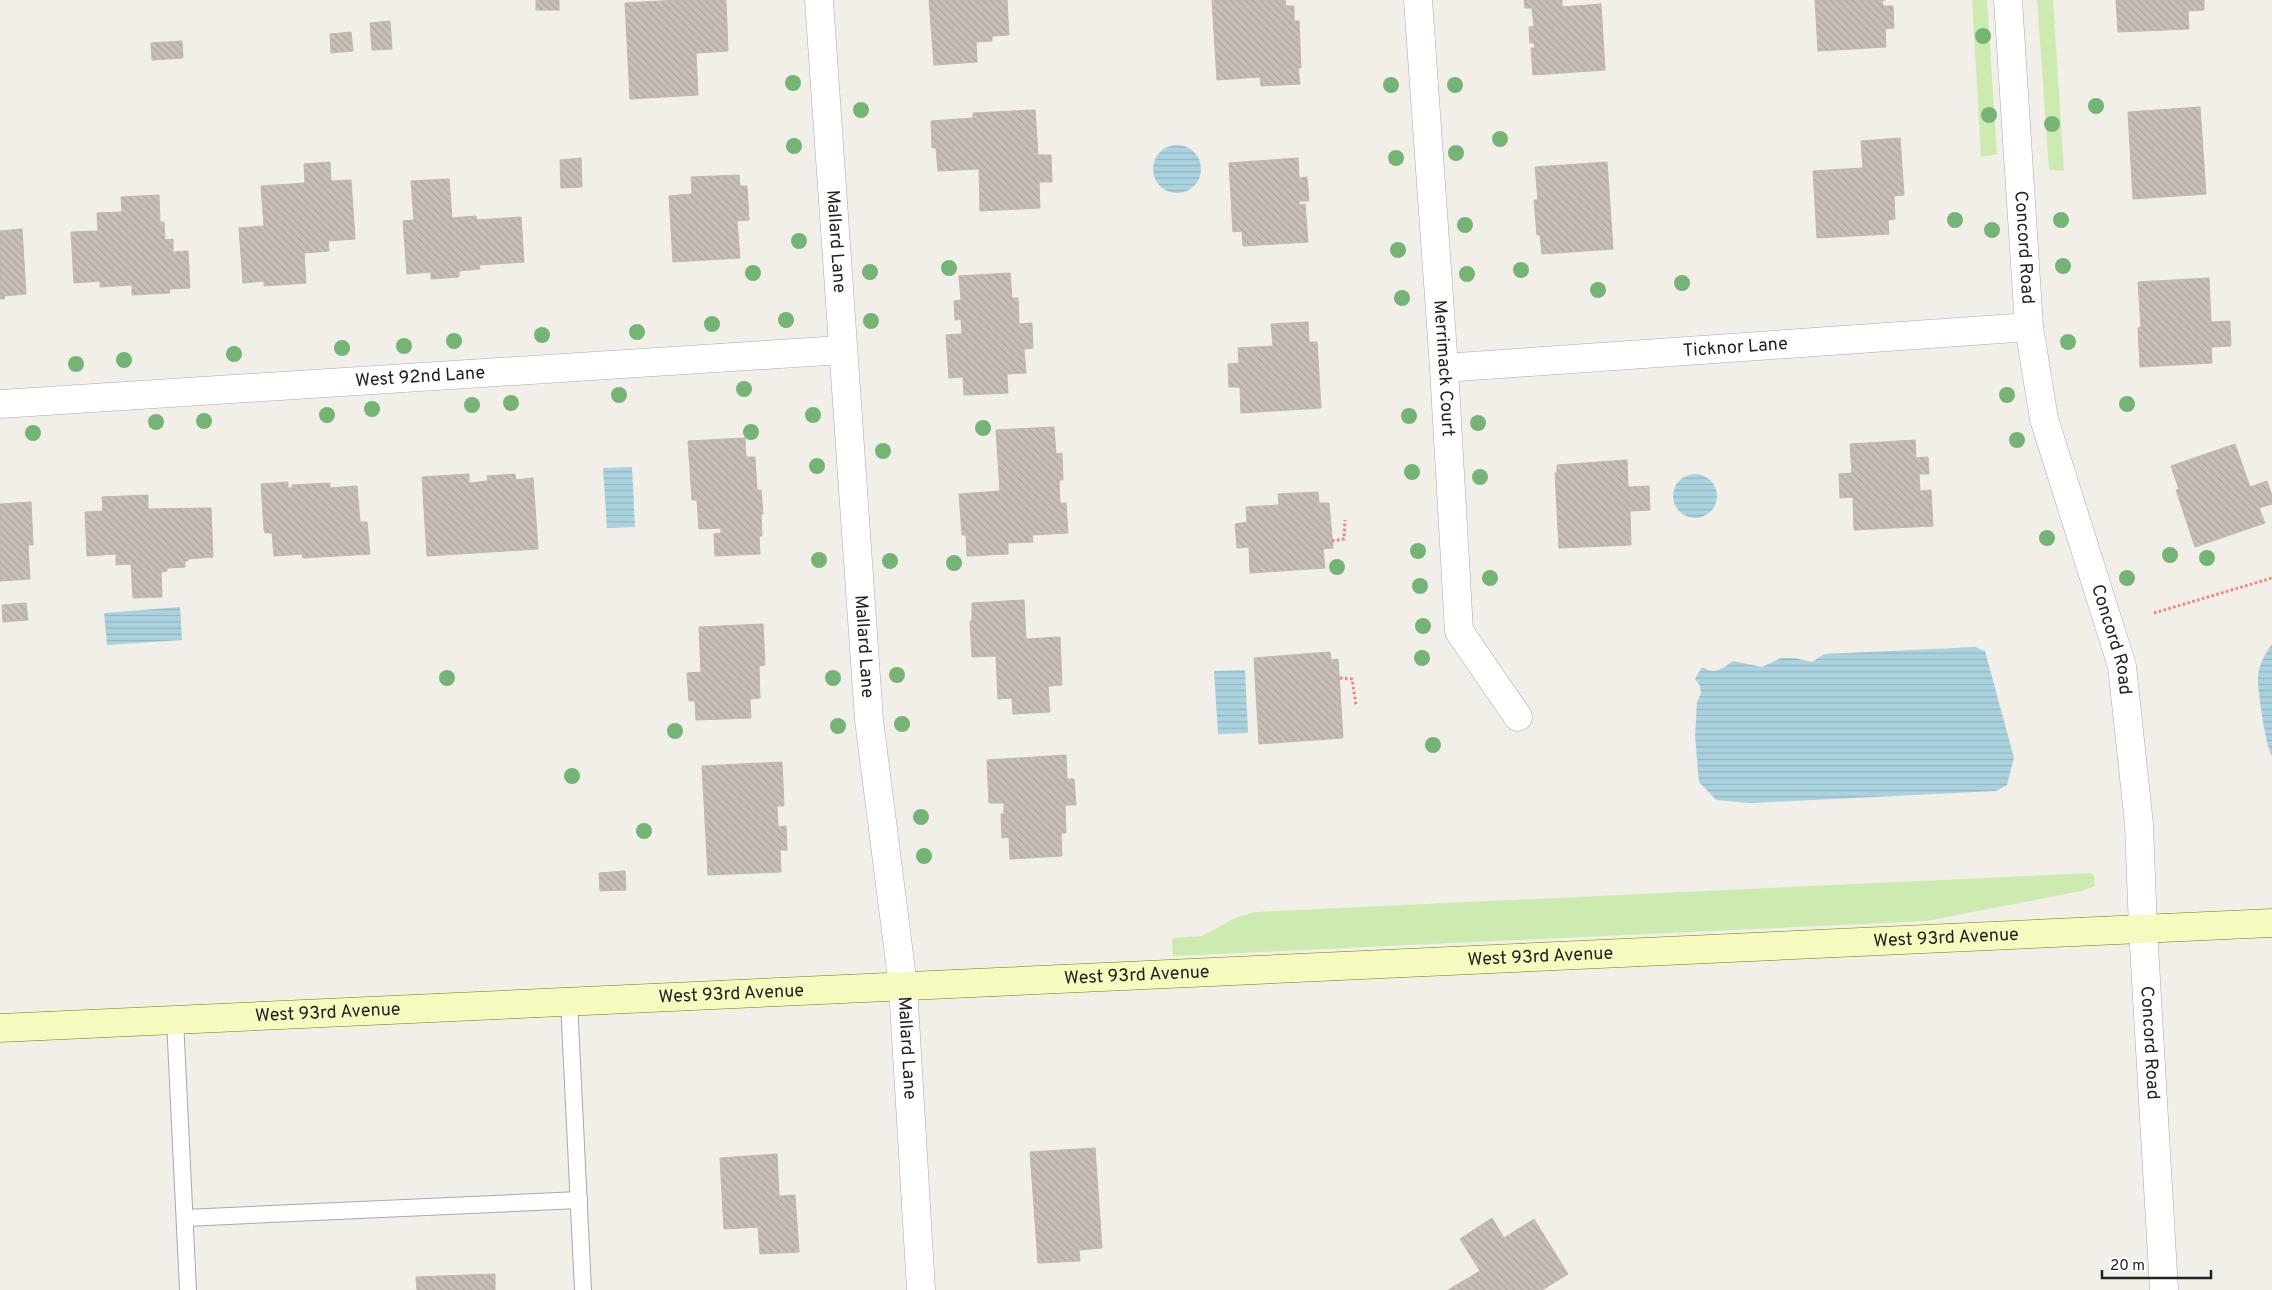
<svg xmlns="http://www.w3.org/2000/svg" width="2272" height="1290" font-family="Overpass,sans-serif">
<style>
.grass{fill:#cdebb0}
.water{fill:url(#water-rules)}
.building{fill:url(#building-back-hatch);stroke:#c4b6ab}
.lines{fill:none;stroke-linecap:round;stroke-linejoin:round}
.lane-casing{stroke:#a9a9a9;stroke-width:18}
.street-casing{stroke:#a9a9a9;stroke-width:29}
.secondary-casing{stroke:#707d05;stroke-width:29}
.path{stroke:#fa8072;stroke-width:3;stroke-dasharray:2.5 2.5;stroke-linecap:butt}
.lane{stroke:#fff;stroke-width:16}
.street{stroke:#fff;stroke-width:28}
.secondary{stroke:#f7fabf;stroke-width:28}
.tree{fill:#74b475}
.labels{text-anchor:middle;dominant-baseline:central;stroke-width:5;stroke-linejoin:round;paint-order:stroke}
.street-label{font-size:18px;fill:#222;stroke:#fff}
</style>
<defs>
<pattern id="water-rules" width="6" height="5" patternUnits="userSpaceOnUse" patternTransform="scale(1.25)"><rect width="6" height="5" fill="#aad3df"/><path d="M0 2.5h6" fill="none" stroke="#92b5bf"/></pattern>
<pattern id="building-back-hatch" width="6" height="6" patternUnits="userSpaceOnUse" patternTransform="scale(1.25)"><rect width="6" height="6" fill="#c7bfb8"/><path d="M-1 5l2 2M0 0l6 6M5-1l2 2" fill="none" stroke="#aba49e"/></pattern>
</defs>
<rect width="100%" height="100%" fill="#f2efe9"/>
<g class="grass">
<polygon points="1972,0 1987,0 1997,154 1981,157"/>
<polygon points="2037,0 2053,0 2064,171 2049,170"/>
<polygon points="2091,873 2094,876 2095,886 2082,891 1926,921 1173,956 1172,938 1202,936 1235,918 1255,912"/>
</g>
<g class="water">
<circle cx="1177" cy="169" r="24"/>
<polygon points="632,467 635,527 607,528 603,468"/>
<circle cx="1695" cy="496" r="22"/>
<polygon points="180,607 182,640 107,645 104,613"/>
<path d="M2272,644V755C2266,749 2257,687 2258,677C2259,664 2265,654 2272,644Z"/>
<path d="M1975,647L1985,651L2014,758L2007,785L1996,791L1750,803L1716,800L1699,782L1695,736L1697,702L1701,693L1700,686L1695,679L1702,667C1715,675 1722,669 1733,661L1762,667L1781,658H1795L1812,662L1824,654Z"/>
<polygon points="1245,670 1248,733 1218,734 1214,671"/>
</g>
<g class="building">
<rect x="536" y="0" width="23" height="10"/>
<polygon points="679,0 726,0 728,51 696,53 698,95 630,99 625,3"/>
<polygon points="929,0 1007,0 1009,35 992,36 992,41 976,42 977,62 934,65"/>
<polygon points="1212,0 1285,0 1286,6 1294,6 1294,21 1299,21 1301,68 1298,68 1300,84 1261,86 1260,77 1217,80"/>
<polygon points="1524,0 1562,0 1562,7 1601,4 1605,70 1533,75 1531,48 1535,48 1534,43 1530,43 1529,27 1534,26 1532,8 1525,8"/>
<polygon points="1815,0 1886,0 1882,0 1883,6 1893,6 1894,28 1885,29 1886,47 1818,51"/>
<polygon points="2116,0 2204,0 2204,10 2188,11 2189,29 2118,32"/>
<polygon points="390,21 392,49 372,50 370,23"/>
<polygon points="351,32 353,51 331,53 330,34"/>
<polygon points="182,41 183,58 152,60 151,43"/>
<polygon points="2200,107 2206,194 2133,199 2128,112"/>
<polygon points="1035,110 1038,155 1051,155 1052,182 1039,182 1040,208 980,211 979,169 938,171 936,148 932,148 931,121 973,118 973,113"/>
<polygon points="1900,138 1904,195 1894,196 1895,219 1888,220 1889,234 1817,238 1813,171 1863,168 1861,141"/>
<polygon points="581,158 582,187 561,188 560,160"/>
<polygon points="1298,158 1299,178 1307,177 1309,201 1299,201 1299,205 1305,204 1308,242 1243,246 1242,231 1233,232 1229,163"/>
<polygon points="330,162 331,181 351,180 355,239 328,241 329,251 304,253 306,283 264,286 264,281 243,283 239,228 264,226 261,186 305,183 304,164"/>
<polygon points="1607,162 1613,249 1542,254 1540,235 1537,235 1534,200 1538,200 1535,167"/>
<polygon points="739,175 740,186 747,186 749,220 737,221 740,258 673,262 669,196 692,194 691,177"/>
<polygon points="449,179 452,218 476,216 477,220 521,217 524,262 479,265 480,269 459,271 459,277 431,279 431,272 407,274 403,221 414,220 411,181"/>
<polygon points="159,195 160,222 164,222 165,240 173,239 173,252 188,251 190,288 169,289 170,293 132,295 132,285 100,287 100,281 74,283 71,232 98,231 97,213 122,212 121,197"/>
<polygon points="22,229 26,294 4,296 5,299 0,299 0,231"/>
<polygon points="1010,273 1012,298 1018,298 1019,324 1032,323 1033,348 1024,349 1026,373 1007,374 1008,393 964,395 963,377 949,378 946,335 962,334 961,319 955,320 954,301 961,300 959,276"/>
<polygon points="2209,278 2211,322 2230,321 2231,346 2211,347 2212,363 2140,367 2138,328 2141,327 2138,282"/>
<polygon points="1308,322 1309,342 1317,342 1321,408 1241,413 1240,387 1229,387 1228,364 1239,363 1238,348 1273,346 1271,324"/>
<polygon points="1054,427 1056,454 1062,453 1063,480 1059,480 1060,503 1066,503 1068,533 1032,535 1033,542 1008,543 1008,554 967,556 966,535 962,535 959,494 1000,491 996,430"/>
<polygon points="745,438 746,457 755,457 757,490 761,490 763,514 761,514 762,536 759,536 760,554 715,556 714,534 721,533 721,528 699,529 697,500 692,500 688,441"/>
<polygon points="1915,440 1916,458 1928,457 1929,474 1919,474 1920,491 1931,490 1933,526 1854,530 1853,497 1840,498 1839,474 1852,473 1850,444"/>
<polygon points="2235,444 2250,487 2267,481 2272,496 2272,504 2259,508 2265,523 2195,547 2176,490 2179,489 2171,466"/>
<polygon points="1627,460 1628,487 1649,486 1650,510 1630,511 1631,545 1559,548 1555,473 1557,473 1557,465"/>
<polygon points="469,474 469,483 488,481 487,476 515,474 516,480 533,478 538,549 427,556 422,477"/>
<polygon points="288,482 288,488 292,488 292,485 330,483 330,488 357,486 360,522 367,522 370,554 303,558 302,554 274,556 272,533 265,533 264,529 261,484"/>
<polygon points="1318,492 1319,503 1329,503 1333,548 1323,549 1325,568 1250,573 1249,547 1237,548 1235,524 1247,522 1246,507 1279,505 1278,494"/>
<polygon points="148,495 148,509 211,508 213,557 188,559 188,561 185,561 185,567 167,568 167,571 161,572 162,597 133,598 131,564 116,565 116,554 87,556 85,512 103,511 102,497"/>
<polygon points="31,502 33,545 28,545 30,579 0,581 0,504"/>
<polygon points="1024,600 1026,639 1060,637 1062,685 1048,686 1050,712 1013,714 1012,698 998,699 996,656 972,657 970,621 972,621 972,603"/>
<polygon points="26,603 28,620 3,622 2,605"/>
<polygon points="763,624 765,665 759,666 760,698 750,699 751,718 696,720 695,701 689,701 687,673 701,672 699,627"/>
<polygon points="1330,652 1331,660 1338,659 1343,738 1259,744 1254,658"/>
<polygon points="1066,755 1067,779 1074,779 1076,805 1065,805 1066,833 1061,833 1062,856 1010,859 1009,837 1002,838 1001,814 1004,814 1004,803 989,803 987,760"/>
<polygon points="782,762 784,806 777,806 778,827 786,826 787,850 780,850 781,872 708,875 702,766"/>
<polygon points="625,871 626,890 600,891 599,873"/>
<polygon points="1095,1148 1102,1248 1079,1250 1080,1261 1038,1263 1030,1152"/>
<polygon points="777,1154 779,1196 795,1195 799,1252 760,1254 758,1227 724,1229 720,1158"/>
<polygon points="1492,1218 1504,1238 1534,1219 1568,1274 1542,1290 1448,1290 1480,1271 1460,1239"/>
<polygon points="495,1274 495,1290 417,1290 416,1277"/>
</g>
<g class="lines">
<defs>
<g id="lane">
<polyline points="569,1001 583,1290"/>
<polyline points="175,1020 188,1290"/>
<polyline points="185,1218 579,1200"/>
</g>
<g id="street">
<path id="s1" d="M819,0L869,720L903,986L921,1290"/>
<path id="s2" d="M1418,0L1444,368L1459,631L1518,717"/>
<path id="s3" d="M2008,0L2029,327L2044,419L2122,666L2139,824L2143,929L2164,1290"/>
<path id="s4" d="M1444,368L2029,327"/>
<path id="s5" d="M0,404L842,350"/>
</g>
<g id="secondary">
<path id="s6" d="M0,1028L2272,923"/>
</g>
</defs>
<use href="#lane" class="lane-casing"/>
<use href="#street" class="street-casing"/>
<use href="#secondary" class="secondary-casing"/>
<g class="path">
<polyline points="1332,541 1344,539 1345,520"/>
<polyline points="2154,613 2272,578"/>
<polyline points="1340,678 1352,679 1356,705"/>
</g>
<use href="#lane" class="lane"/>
<use href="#street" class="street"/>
<use href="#secondary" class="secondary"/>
</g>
<g class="tree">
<circle cx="1983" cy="36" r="8"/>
<circle cx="793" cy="83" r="8"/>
<circle cx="1391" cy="85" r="8"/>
<circle cx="1455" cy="85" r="8"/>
<circle cx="2096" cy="106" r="8"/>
<circle cx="861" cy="110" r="8"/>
<circle cx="1989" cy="115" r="8"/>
<circle cx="2052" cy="124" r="8"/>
<circle cx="1500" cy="139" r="8"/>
<circle cx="794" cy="146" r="8"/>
<circle cx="1456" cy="153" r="8"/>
<circle cx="1396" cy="158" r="8"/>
<circle cx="1955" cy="220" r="8"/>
<circle cx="2061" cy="220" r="8"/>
<circle cx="1465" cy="225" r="8"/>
<circle cx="1992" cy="230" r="8"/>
<circle cx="799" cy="241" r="8"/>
<circle cx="1398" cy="250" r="8"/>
<circle cx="2063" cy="266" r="8"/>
<circle cx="949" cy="268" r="8"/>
<circle cx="1521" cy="270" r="8"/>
<circle cx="870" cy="272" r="8"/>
<circle cx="753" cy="273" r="8"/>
<circle cx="1467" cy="274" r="8"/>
<circle cx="1682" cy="283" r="8"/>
<circle cx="1598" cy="290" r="8"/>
<circle cx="1402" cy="298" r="8"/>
<circle cx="786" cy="320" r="8"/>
<circle cx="871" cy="321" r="8"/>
<circle cx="712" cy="324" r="8"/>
<circle cx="637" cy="332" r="8"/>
<circle cx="542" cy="335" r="8"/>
<circle cx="454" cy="341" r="8"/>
<circle cx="2068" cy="342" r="8"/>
<circle cx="404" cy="346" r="8"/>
<circle cx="342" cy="348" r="8"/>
<circle cx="234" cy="354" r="8"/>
<circle cx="124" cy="360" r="8"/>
<circle cx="76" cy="364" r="8"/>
<circle cx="744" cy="389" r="8"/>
<circle cx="619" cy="395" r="8"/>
<circle cx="2007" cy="395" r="8"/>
<circle cx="511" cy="403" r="8"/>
<circle cx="2127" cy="404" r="8"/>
<circle cx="472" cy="405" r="8"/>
<circle cx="372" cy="409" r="8"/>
<circle cx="327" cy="415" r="8"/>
<circle cx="813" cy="415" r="8"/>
<circle cx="1409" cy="416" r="8"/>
<circle cx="204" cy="421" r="8"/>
<circle cx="156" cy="422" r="8"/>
<circle cx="1478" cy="423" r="8"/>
<circle cx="983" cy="428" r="8"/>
<circle cx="751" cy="432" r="8"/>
<circle cx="33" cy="433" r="8"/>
<circle cx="2017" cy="440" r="8"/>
<circle cx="883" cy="451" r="8"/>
<circle cx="817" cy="466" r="8"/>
<circle cx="1412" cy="472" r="8"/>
<circle cx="1480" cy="477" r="8"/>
<circle cx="2047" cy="538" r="8"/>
<circle cx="1418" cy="551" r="8"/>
<circle cx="2170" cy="555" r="8"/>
<circle cx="2207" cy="558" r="8"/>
<circle cx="819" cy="560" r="8"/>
<circle cx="890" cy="561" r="8"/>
<circle cx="954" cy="563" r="8"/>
<circle cx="1337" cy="567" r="8"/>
<circle cx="1490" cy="578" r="8"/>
<circle cx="2127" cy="578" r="8"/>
<circle cx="1420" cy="586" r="8"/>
<circle cx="1423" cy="626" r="8"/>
<circle cx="1422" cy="658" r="8"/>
<circle cx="897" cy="675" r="8"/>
<circle cx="447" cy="678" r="8"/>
<circle cx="833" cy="678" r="8"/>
<circle cx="902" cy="724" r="8"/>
<circle cx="838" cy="726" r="8"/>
<circle cx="675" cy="731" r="8"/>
<circle cx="1433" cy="745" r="8"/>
<circle cx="572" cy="776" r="8"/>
<circle cx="921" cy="817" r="8"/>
<circle cx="644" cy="831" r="8"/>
<circle cx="924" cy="856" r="8"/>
</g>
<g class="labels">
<g class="street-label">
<text stroke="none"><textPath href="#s1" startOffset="242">Mallard Lane</textPath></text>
<text stroke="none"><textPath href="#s3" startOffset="248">Concord Road</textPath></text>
<text stroke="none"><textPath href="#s4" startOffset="292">Ticknor Lane</textPath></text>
<text stroke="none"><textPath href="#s2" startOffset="369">Merrimack Court</textPath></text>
<text stroke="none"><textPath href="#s5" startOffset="421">West 92nd Lane</textPath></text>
<text stroke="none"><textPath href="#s3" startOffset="652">Concord Road</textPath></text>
<text stroke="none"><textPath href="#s1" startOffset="648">Mallard Lane</textPath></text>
<text stroke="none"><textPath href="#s6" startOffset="1948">West 93rd Avenue</textPath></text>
<text stroke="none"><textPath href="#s6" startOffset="1542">West 93rd Avenue</textPath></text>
<text stroke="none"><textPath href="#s6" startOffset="1138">West 93rd Avenue</textPath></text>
<text stroke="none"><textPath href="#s6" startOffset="732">West 93rd Avenue</textPath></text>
<text stroke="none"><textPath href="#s6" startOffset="328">West 93rd Avenue</textPath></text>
<text stroke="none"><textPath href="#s3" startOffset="1058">Concord Road</textPath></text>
<text stroke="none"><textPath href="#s1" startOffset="1052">Mallard Lane</textPath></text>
</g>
</g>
<path d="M2102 1270v8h109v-8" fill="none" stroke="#222222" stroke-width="2.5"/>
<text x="2110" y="1270" font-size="15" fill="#222222" stroke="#ffffff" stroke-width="4" paint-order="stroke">20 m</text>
</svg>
